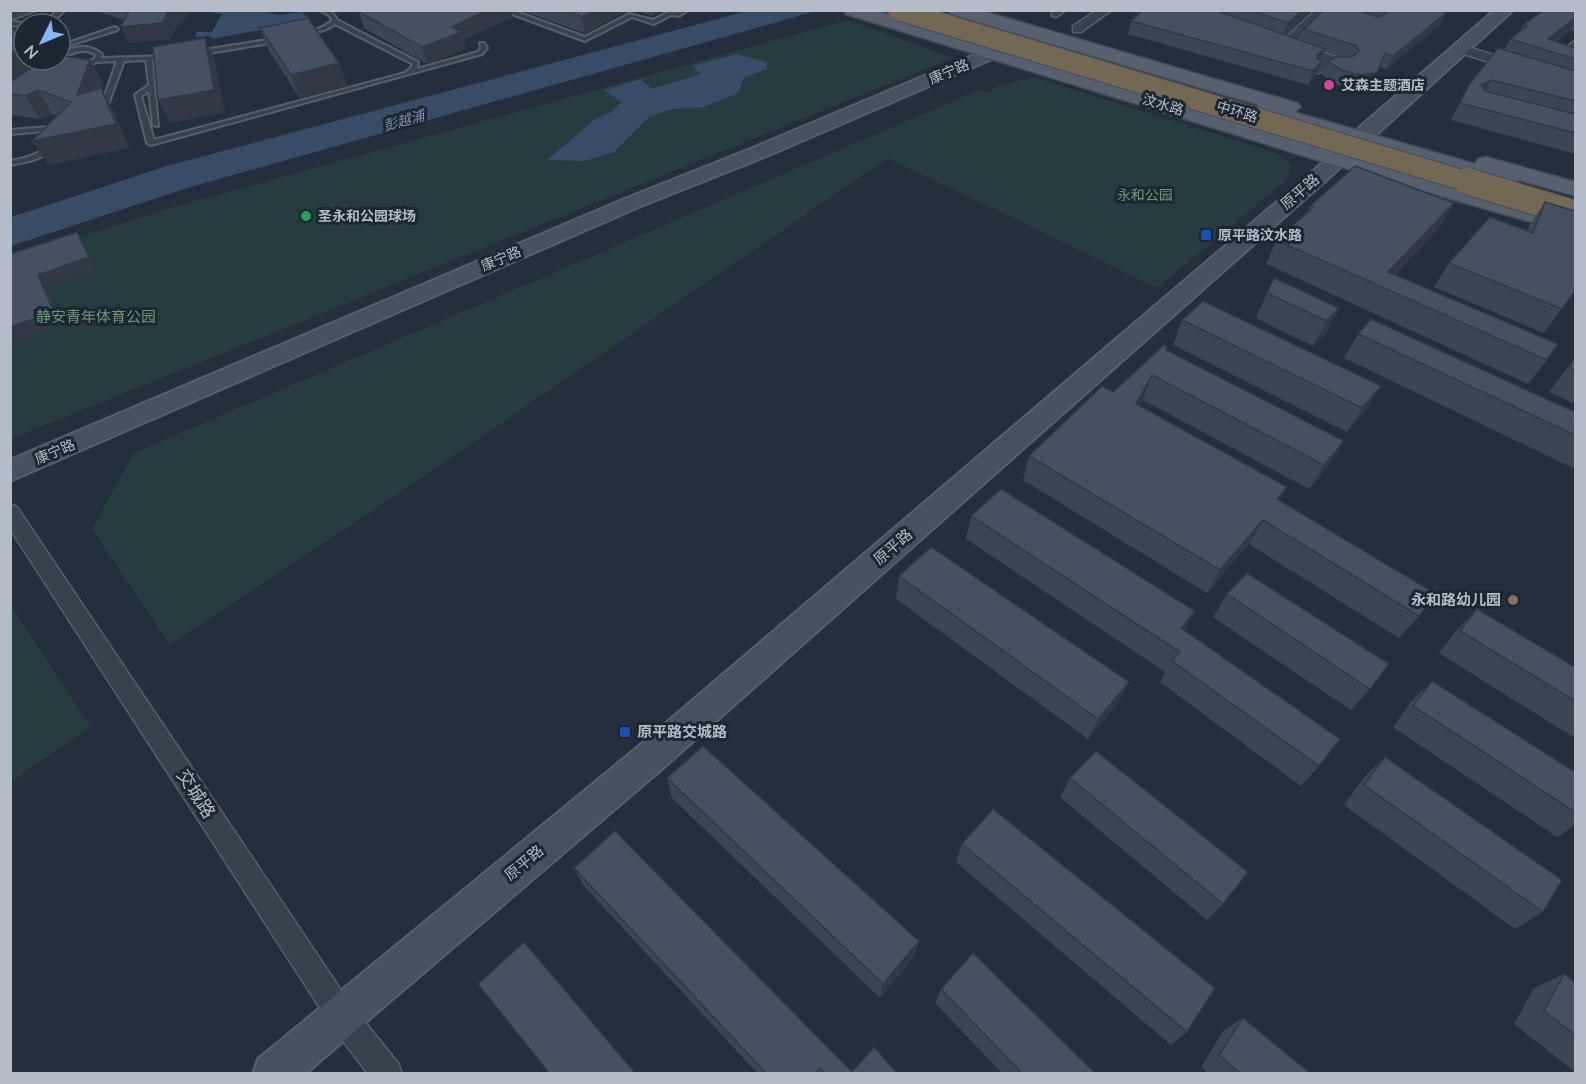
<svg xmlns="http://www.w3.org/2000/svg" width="1586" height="1084" font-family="'Nunito Sans','Noto Sans SC',sans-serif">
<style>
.green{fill:#263c3f}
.water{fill:#394c67}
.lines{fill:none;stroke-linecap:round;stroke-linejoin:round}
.lane-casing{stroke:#565f6c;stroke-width:4}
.street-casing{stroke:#565f6c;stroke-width:3}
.secondary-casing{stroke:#565f6c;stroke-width:4}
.primary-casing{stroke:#414a57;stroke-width:3}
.lane{fill:#38414e;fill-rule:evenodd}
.street{fill:#38414e;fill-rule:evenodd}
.secondary{fill:#465061;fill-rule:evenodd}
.primary{fill:#56606e;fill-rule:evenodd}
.highway-bridge-far1-casing{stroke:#434c59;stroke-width:22;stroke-linecap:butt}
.highway-bridge-casing{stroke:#434c59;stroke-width:28;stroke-linecap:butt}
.highway-bridge-far1{stroke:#746855;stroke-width:20}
.highway-bridge{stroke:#746855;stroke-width:26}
.wall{fill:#3b4654}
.shaded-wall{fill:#303945}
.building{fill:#455162;stroke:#303945;stroke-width:1.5}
.hotel-dot{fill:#d1479c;stroke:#1d2633;stroke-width:2}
.leisure-dot{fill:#2e9e5b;stroke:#1d2633;stroke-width:2}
.transit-dot{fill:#1a4fb4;stroke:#1d2633;stroke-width:2}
.education-dot{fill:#8d6e63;stroke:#1d2633;stroke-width:2}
.labels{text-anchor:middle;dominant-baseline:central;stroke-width:6;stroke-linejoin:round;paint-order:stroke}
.far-street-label{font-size:14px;fill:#b4bcc9;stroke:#1d2633}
.far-poi-label{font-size:14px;font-weight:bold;fill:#b4bcc9;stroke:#1d2633;text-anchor:start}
.far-water-label{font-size:14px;font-style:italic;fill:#7c92b1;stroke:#1d2633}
.far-park-label{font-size:14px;fill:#6b9a76;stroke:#1d2633}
.street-label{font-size:15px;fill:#b4bcc9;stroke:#1d2633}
.park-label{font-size:15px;fill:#6b9a76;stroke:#1d2633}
.poi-label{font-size:15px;font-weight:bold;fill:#b4bcc9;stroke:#1d2633;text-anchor:end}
.near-street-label{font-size:18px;fill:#b4bcc9;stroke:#1d2633}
</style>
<rect width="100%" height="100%" fill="#242f3e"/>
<g class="green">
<polygon points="848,20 953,58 11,439 11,259 163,210"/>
<polygon points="1033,77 1270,151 1285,157 1291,166 1288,179 1157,288 888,158 401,492 170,645 92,529 134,453 981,89 988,93 998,86"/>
<polygon points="10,604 90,727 11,782 10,782"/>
</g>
<g class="water">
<polygon points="751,10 816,11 187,188 11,246 11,217 167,166"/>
<path d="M216,11H261L280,15L301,12L309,18L307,22C275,28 244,32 213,39L209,36L195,37L197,32H212L222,14L213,13Z"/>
<polygon points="736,54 767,62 767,69 744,78 738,93 704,107 673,109 650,116 614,152 584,161 547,160 595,119 612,112 621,102 604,90 641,79 652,89 701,74 693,66"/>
</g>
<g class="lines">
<defs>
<g id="lane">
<polygon points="58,10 65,10 50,24 43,24"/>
<path d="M320,10C329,10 333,12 337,20L418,62L417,69L478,52L481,48L480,43H484L487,48L482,54L151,145L147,143L135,95L149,85L146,60L124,61L107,107L104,109L101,107L117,61L97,62L79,70L76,68L77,67L94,59L96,55C85,47 72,53 60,58V54C75,46 88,43 102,54L101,58L169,56L170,57L167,59L152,60L158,126L153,125L149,91L141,96L154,140L405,73L411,68L413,64L335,24L327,29L302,36V34L323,27L332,21L330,16Z"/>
<polygon points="501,10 511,10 585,37 629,14 653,20 669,12 676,13 680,10 688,10 679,16 671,15 654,24 632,17 585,41"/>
<polygon points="10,21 27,24 24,24 24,26 10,25"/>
<polygon points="115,27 118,29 117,30 67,46 62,45"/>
<polygon points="280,38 282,39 282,41 197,55 194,53 197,51"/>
<path d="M48,127L50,128L60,141C49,158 29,162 10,165V161C26,158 43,154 52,141L46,131L10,134V130Z"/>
</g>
<g id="street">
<polygon points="18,10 38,10 10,20 10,13"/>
<polygon points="1052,10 1066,10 1056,17 1052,16"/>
<polygon points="1097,10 1112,10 1081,32 1073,32 1073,26"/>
<polygon points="1316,10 1330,10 1290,47 1282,47 1280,44 1282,41"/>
<polygon points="1576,40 1576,51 1571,55 1576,56 1576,64 1558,60 1556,57 1558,54"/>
<path d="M1297,44L1349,61L1351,64C1344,70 1338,65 1330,68C1323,70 1323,74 1314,73L1313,70L1324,61L1293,51L1291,48Z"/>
<polygon points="1461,45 1523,64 1524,67 1518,71 1457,52 1455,49 1457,46"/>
<polygon points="10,504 17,507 351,1005 398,1063 402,1074 368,1074 331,1025 10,529"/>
</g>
<g id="secondary">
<polygon points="1495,10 1513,10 1333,174 663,768 305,1074 253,1074 258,1059 639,746 1319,166 1361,126"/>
<polygon points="993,47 999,48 1001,52 999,56 769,155 641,206 10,481 10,460 627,198 755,147"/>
</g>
<g id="primary">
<polygon points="844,10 874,10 1346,154 1576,220 1576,235 1330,164 846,14"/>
<polygon points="948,10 979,10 1297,103 1301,107 1294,112 1475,164 1478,159 1486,157 1576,182 1576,196 1519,180 1516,186 1508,188 1500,186 1256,114 1252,110 1259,105 950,14"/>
</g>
</defs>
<use href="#lane" class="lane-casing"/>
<use href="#street" class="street-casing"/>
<use href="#secondary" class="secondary-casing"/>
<use href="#primary" class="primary-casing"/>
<use href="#lane" class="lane"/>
<use href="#street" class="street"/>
<use href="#secondary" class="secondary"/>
<use href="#primary" class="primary"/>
<defs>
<polyline id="highway-bridge-far1" points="898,10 1472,183"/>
<polyline id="highway-bridge" points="1467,181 1576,214"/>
</defs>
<use href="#highway-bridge-far1" class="highway-bridge-far1-casing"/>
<use href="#highway-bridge" class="highway-bridge-casing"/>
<use href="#highway-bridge-far1" class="highway-bridge-far1"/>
<use href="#highway-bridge" class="highway-bridge"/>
</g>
<g class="wall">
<polygon points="98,10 194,10 190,13 176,27 170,39 129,43 125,20 99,12"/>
<polygon points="519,10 627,10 585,33 523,11"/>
<polygon points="636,10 663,10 652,16"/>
<polygon points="1129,10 1313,10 1285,35 1300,40 1304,29 1324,10 1439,10 1446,13 1439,26 1386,69 1379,67 1371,84 1367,87 1354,88 1338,85 1322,75 1328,62 1342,57 1324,51 1320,60 1322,61 1316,75 1308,85 1128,34 1131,21 1139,14"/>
<polygon points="1575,10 1575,31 1571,30 1556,42 1575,48 1575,154 1451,120 1469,85 1504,50 1510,39 1519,32 1523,25"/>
<polygon points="359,12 512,17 464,40 466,49 427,64 364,28"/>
<polygon points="10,25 39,63 90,60 103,83 101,88 114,112 129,148 48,165 57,115 52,114 40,119 11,115 10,82 17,78 10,80"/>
<polygon points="260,28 348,86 300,98 269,51"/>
<polygon points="1545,202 1575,291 1544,333 1434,287 1449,263 1527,231 1529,226"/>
<polygon points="1454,203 1440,227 1395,275 1547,360 1528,384 1266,264 1276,240 1306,215 1310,206"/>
<polygon points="1274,278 1339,308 1326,333 1313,346 1256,318"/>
<polygon points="1203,301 1366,410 1347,432 1173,345 1182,320"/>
<polygon points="1358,334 1575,412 1575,469 1344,358"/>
<polygon points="1166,350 1329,465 1309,489 1143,400 1139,406 1287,487 1279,501 1419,616 1399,638 1249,544 1207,593 1023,480 1029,456"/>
<polygon points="1575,357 1575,404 1549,392"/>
<polygon points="971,516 1184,631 1319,766 1301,786 1160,682 1165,672 966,539"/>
<polygon points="899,576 1129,682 1118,703 1088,739 896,599"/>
<polygon points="1227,594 1370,689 1351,710 1213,617"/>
<polygon points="1477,609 1575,667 1575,738 1439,653 1456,631"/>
<polygon points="1432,681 1575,772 1575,825 1557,837 1393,727 1411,702"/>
<polygon points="1385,757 1543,912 1515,929 1344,805 1364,777"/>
<polygon points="667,778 914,957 880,998 672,798"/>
<polygon points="1070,778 1223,904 1207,920 1060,797"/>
<polygon points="962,844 1187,1032 1171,1045 956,862"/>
<polygon points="574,868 852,1072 898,1074 758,1074 583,885"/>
<polygon points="1564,974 1575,982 1575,1072 1514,1024 1534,988"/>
<polygon points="941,989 1096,1074 1003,1074 935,1003"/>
<polygon points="1243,1018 1311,1074 1209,1074 1201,1067 1224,1030"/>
</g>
<g class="shaded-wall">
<polygon points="169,10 194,10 190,13 176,27 170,39 129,43 120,27"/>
<polygon points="487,10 511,10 512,17 464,40 466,49 427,64 422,47 452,27"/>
<polygon points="594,10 627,10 585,33 582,17"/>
<polygon points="652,10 663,10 652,16"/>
<polygon points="1303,10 1313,10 1283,36 1288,23"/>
<polygon points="1446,13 1439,26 1386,69 1393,56"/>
<polygon points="1575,18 1575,22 1571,30 1546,50 1548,39"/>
<polygon points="205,38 215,60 225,113 170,123 158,100"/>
<polygon points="24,49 24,60 37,60 43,70 10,80 10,53"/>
<polygon points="1325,49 1319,62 1312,68 1317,55"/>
<polygon points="90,60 103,83 90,119 77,95"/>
<polygon points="1322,61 1316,75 1308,85 1313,71"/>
<polygon points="339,63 348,86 300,98 291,75"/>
<polygon points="1378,71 1371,84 1367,87 1354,88 1360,75"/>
<polygon points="1491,80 1482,97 1481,85"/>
<polygon points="101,88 114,112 129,148 48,165 32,141"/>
<polygon points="38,90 52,114 40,119 25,96"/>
<polygon points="1454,203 1440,227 1383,287 1388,272"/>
<polygon points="77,232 85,245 97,270 47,288 63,325 10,344 10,327 38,275"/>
<polygon points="1339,308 1326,333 1313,346 1326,321"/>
<polygon points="1152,375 1143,400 1127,429 1136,404"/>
<polygon points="1381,386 1366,410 1347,432 1362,408"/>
<polygon points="1344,441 1329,465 1309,489 1324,465"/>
<polygon points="1287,487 1274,510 1263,523 1277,499"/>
<polygon points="1263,520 1249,544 1207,593 1220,570"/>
<polygon points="1195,611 1183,634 1181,628"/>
<polygon points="1129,682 1118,703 1088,739 1098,719"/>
<polygon points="919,941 914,957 880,998 883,984"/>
</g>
<g class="building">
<polygon points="130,10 169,10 162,23 120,27"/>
<polygon points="361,10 487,10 452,27 462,32 422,47 359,12"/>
<polygon points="565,10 594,10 582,17"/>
<polygon points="1143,10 1215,10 1325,49 1317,55 1317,58 1322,61 1313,71 1131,21"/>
<polygon points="1249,10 1303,10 1288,23"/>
<polygon points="1324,10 1357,10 1378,17 1386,13 1386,10 1439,10 1446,13 1393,56 1385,53 1378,71 1374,73 1360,75 1344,71 1328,62 1336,57 1352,57 1359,51 1357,46 1304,29"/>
<polygon points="1544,10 1575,10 1575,18 1548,39 1575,48 1575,59 1510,39 1527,26 1523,25"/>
<polygon points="308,18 339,63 291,75 260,28"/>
<polygon points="10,25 24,41 24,49 10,53"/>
<polygon points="205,38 214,90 158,100 153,47"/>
<polygon points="1498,48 1575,71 1575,101 1491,80 1481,85 1485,91 1575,114 1575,133 1460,103 1469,85"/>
<polygon points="60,55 90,60 77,95 101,88 116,124 32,141 71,102 38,90 25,96 10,94 10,82 44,60 60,60"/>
<polygon points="1355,166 1454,203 1388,272 1558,344 1547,360 1276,240 1314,207 1310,206"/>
<polygon points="1545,202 1575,211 1575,291 1562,309 1449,263 1490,217 1533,233"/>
<polygon points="77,232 89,257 38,275 54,312 10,327 10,254"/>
<polygon points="1274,278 1339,308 1326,321 1267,293"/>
<polygon points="1203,301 1381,386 1362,408 1182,320"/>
<polygon points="1371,319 1575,412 1575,435 1358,334"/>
<polygon points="1164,345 1167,347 1166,350 1344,441 1324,465 1152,375 1136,404 1287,487 1277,499 1436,594 1419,616 1263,520 1220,570 1029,456 1102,386 1113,392"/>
<polygon points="1575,358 1575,370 1569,367"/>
<polygon points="1001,489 1195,611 1181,628 1340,739 1319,766 1172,661 1180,652 971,516"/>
<polygon points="931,547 1129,682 1098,719 899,576"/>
<polygon points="1247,573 1389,664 1370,689 1227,594"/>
<polygon points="1477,609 1575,667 1575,701 1460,631"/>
<polygon points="1432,681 1575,772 1575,812 1413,706"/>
<polygon points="703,746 919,941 883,984 667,778"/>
<polygon points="1096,751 1248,872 1223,904 1070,778"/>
<polygon points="1385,757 1562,880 1543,912 1364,785"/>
<polygon points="993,809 1215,988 1187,1032 962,844"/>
<polygon points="615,831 852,1072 874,1047 898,1074 825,1074 820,1068 815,1074 767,1074 574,868"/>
<polygon points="524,942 636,1074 550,1074 478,984"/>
<polygon points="973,953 1096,1074 1023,1074 941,989"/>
<polygon points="1564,974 1575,982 1575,1035 1544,1011"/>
<polygon points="1243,1018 1311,1074 1241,1074 1219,1055"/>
</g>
<circle class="hotel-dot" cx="1329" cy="85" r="6"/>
<circle class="leisure-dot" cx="306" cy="216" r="6"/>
<g class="transit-dot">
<rect x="1200" y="229" width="12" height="12" rx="3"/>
<rect x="619" y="726" width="12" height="12" rx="3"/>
</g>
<circle class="education-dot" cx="1513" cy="600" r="6"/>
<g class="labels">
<g class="far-street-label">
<text transform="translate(949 72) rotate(-23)">康宁路</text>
<text transform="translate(1163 105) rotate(17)">汶水路</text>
<text transform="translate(1237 112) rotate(17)">中环路</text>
<text transform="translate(501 259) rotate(-23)">康宁路</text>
<text transform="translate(55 452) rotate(-23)">康宁路</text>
</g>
<g class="far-poi-label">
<text x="1341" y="85">艾森主题酒店</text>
<text x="318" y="216">圣永和公园球场</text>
<text x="1218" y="235">原平路汶水路</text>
</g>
<g class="far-water-label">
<text transform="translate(404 121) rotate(-16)">彭越浦</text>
</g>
<g class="far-park-label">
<text x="1145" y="195">永和公园</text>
</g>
<g class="street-label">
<text transform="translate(1300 192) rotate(-41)">原平路</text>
<text transform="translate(893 547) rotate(-41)">原平路</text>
<text transform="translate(524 863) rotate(-40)">原平路</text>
</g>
<g class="park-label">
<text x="96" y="317">静安青年体育公园</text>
</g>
<g class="poi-label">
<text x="1501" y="600">永和路幼儿园</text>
<text x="637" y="732" text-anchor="start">原平路交城路</text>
</g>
<g class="near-street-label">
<text transform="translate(196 794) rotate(57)">交城路</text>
</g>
</g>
<rect width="1586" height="1084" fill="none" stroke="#b4bcc9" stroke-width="24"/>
<g transform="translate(42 42) rotate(227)"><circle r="28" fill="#1d2633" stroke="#59626f" stroke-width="1.5"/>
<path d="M0-4.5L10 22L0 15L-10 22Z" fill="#8ab4f8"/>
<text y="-9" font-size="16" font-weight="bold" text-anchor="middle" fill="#b4bcc9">N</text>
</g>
</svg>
